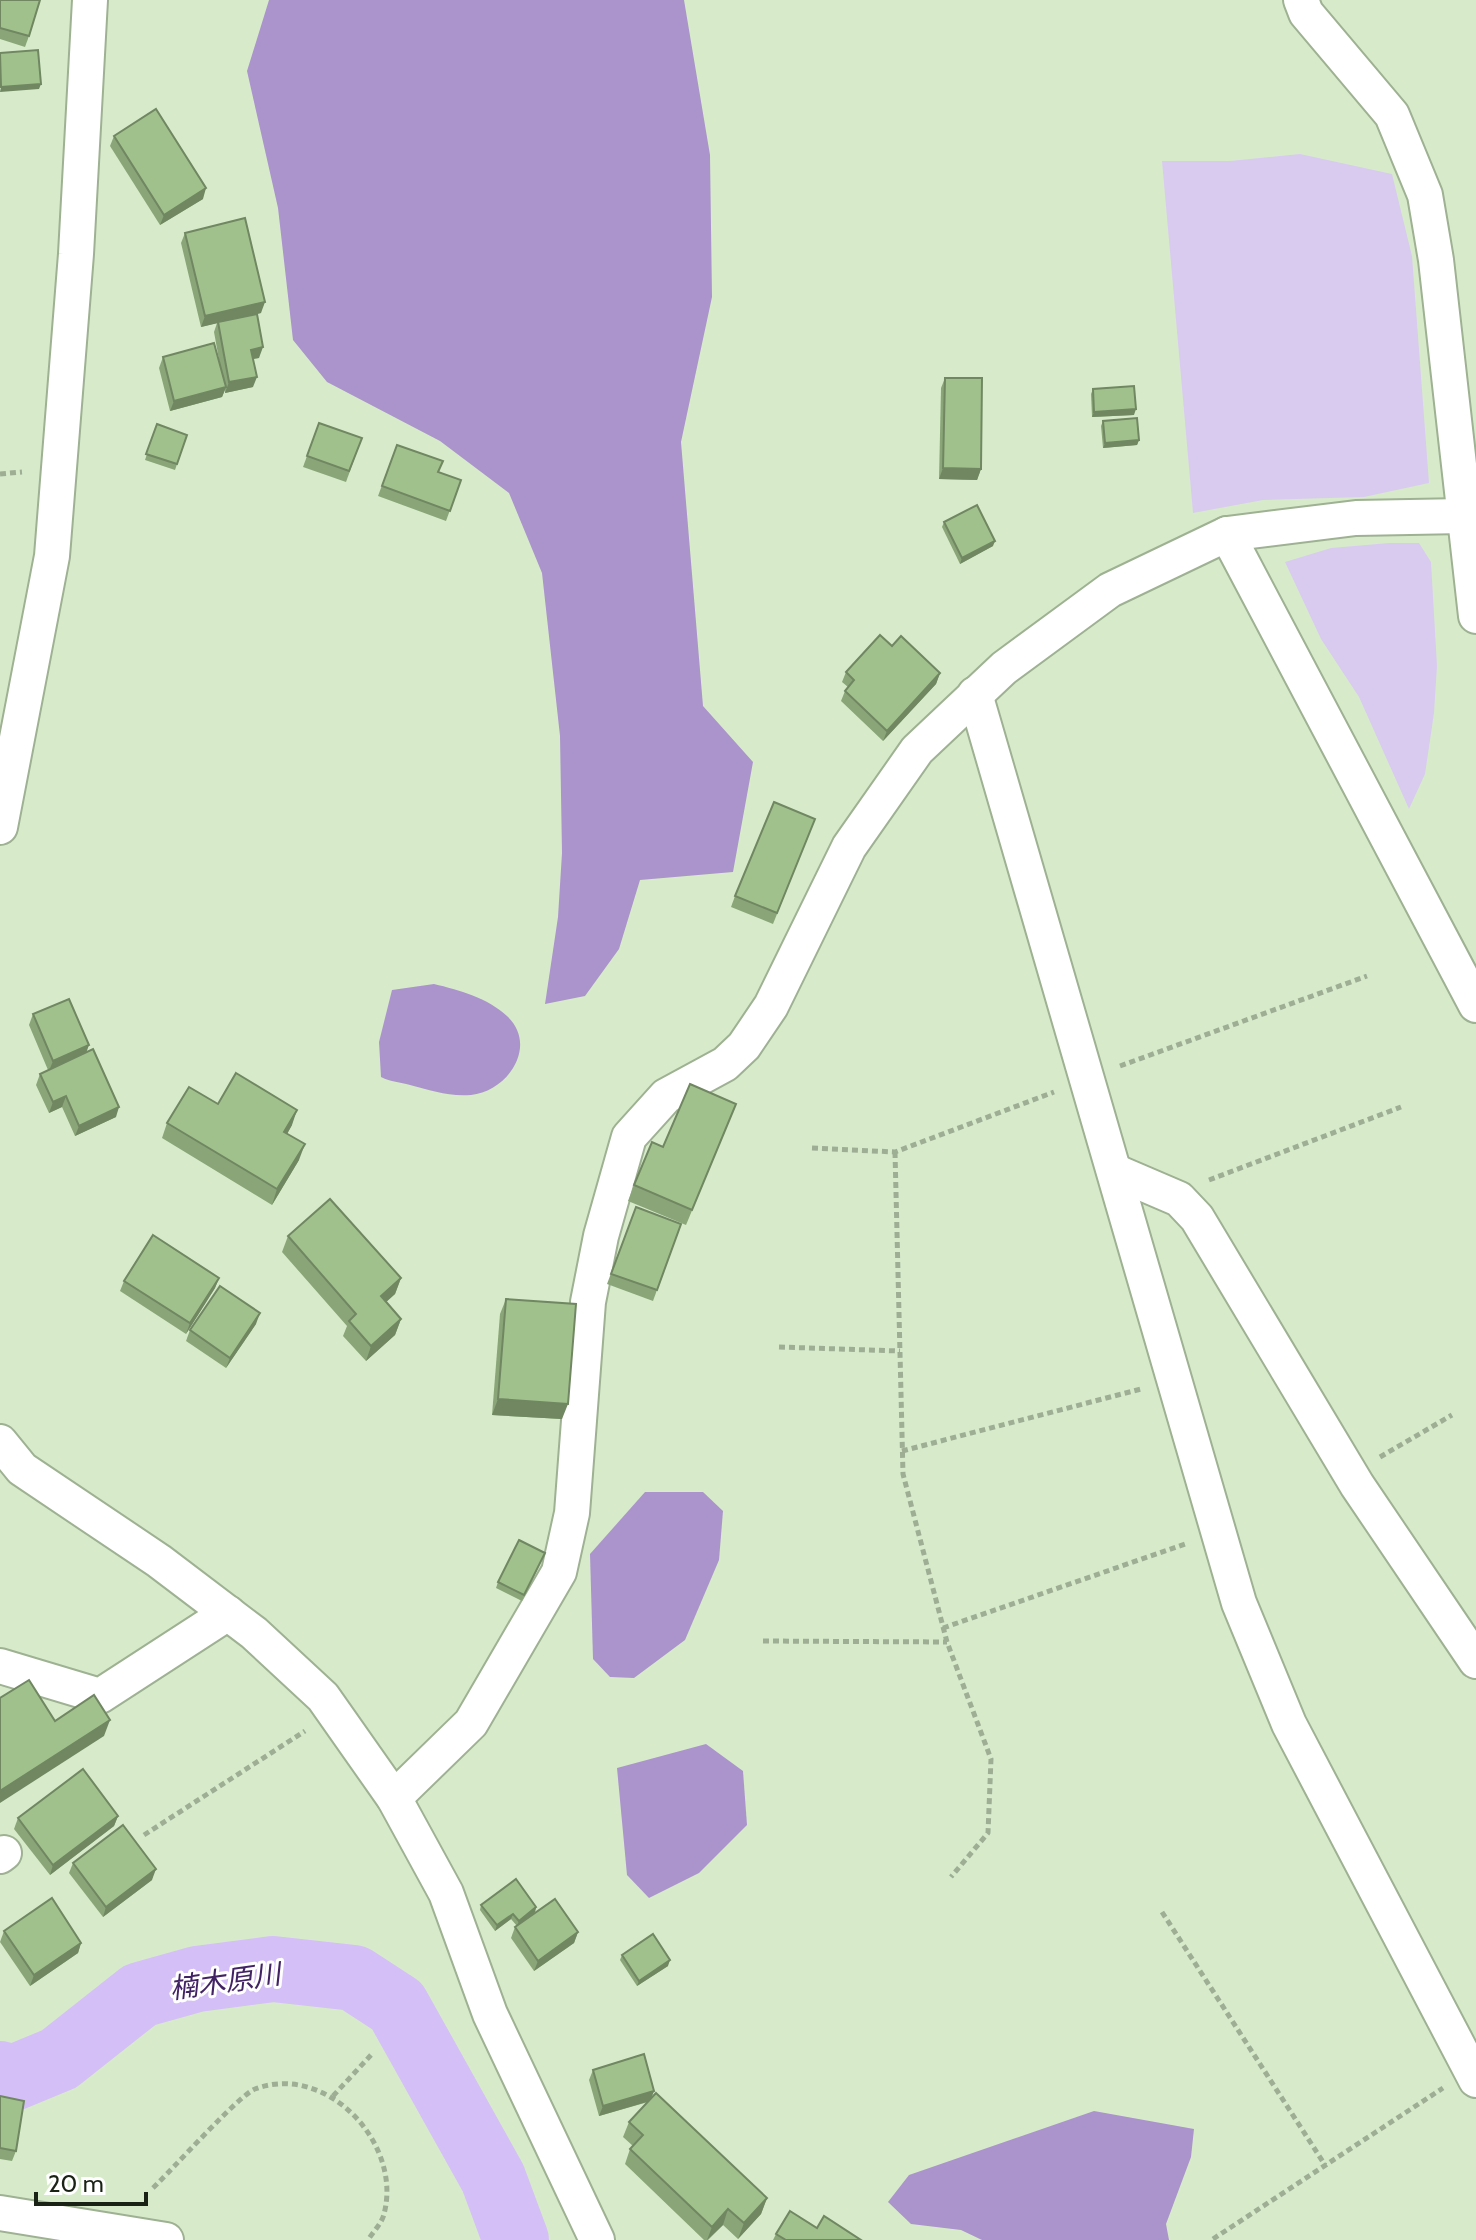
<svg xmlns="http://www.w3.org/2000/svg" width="1476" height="2240" font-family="Cabin,'Noto Sans JP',sans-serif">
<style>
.green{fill:#d9cbef}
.forest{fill:#ab94cb}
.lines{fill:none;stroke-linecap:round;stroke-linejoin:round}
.river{stroke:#d5bff7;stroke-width:66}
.minor-casing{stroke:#9eb192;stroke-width:38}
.path{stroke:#9eae94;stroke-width:5;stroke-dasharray:6 4;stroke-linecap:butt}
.minor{stroke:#fff;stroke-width:34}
.wall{fill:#8aa678}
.shaded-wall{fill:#708762}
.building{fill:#a0c18c;stroke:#708762;stroke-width:2}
.labels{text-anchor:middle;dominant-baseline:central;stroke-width:6;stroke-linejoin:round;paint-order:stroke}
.water-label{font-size:28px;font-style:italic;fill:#412263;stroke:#fff}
</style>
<rect width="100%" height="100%" fill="#d7ebcb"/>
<g class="green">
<polygon points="1300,154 1392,174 1412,256 1429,483 1364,497 1263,500 1193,513 1162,161 1230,161"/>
<polygon points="1389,543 1419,543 1431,562 1437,666 1434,713 1425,774 1409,809 1359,697 1321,639 1285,562 1331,548"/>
</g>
<g class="forest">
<polygon points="269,0 684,0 710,155 712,297 681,442 703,706 753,762 733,872 640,880 619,949 585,996 545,1004 558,917 562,853 560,736 542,573 509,493 440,441 327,382 293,340 278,208 247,71"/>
<path d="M434,984C459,990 488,998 507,1016C539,1046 507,1092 471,1095C449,1097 430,1090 410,1085C400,1082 391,1082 381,1077L379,1042L392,990Z"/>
<polygon points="645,1492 703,1492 723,1511 719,1560 685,1640 634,1678 610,1677 593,1659 590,1554"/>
<polygon points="706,1744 743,1771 747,1825 699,1873 649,1898 627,1875 617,1768"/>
<polygon points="1094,2111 1194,2129 1191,2157 1166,2224 1169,2240 982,2240 961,2230 911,2224 888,2202 909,2175"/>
</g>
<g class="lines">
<polyline class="river" points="0,2074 13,2078 59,2059 140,1995 197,1979 273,1969 354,1978 397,2006 493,2178 516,2240"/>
<defs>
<g id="minor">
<polyline points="1301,0 1306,13 1392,115 1425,195 1436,260 1476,616"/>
<polyline points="1227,534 1476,1005"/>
<polyline points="975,694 1239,1603 1289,1724 1476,2080"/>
<polyline points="0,827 52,556 76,254 90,0"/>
<polyline points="1116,1172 1179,1199 1197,1218 1357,1485 1476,1661"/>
<polyline points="0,1442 22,1469 159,1561 254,1633 323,1697 394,1798 446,1893 490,2014 597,2240"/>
<polyline points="0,1666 100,1696 228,1613"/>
<polyline points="394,1798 471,1723 559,1572 572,1513 588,1302 601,1236 629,1137 666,1096 725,1064 744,1046 771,1006 849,847 917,750 1004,668 1110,590 1227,534 1356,518 1464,516"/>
<polyline points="0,1856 4,1853"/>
<polyline points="0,2213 166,2240"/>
</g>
</defs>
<use href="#minor" class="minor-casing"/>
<g class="path">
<polyline points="0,474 22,472"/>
<polyline points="1120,1066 1367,976"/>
<polyline points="812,1148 895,1152 1054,1092"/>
<polyline points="895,1152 903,1474 947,1642 991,1759 988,1833 951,1877"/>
<polyline points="1209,1180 1401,1107"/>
<polyline points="779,1347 900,1351"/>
<polyline points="902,1451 1141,1389"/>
<polyline points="1380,1457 1452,1415"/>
<polyline points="943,1628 1185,1544"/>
<polyline points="763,1641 947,1642"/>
<polyline points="144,1835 305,1731"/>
<polyline points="1162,1912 1325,2165"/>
<polyline points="333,2096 371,2055"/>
<path d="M153,2188C170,2172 239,2095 255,2089C326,2062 403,2143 384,2214C382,2223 373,2232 368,2240"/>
<polyline points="1213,2239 1443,2088"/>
</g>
<use href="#minor" class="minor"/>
</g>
<g class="wall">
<polygon points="0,0 29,36 25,47 0,39"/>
<polygon points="114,136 203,199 160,225 110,146"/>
<polygon points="185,233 261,313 251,315 259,358 253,359 253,387 225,393 225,390 222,397 170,411 159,368 163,357 220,365 214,332 217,323 201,327 181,243"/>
<polygon points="945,378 981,469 977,480 939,479 941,388"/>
<polygon points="1093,389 1134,415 1092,417 1091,394"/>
<polygon points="1103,421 1139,440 1137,445 1103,448 1101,426"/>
<polygon points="319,423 362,438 346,482 303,467"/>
<polygon points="157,424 187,435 175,470 145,460"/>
<polygon points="397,445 438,472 461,480 446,521 378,496"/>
<polygon points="944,522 993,546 960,564 942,527"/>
<polygon points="892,646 940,673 936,684 883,741 841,701 845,691 848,687 842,682 846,672"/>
<polygon points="815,819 773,924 731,907 735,896"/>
<polygon points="33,1014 86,1053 116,1117 75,1136 62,1107 49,1113 36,1085 40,1074 48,1070 29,1025"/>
<polygon points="218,1104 292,1125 287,1134 299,1160 272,1205 162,1138 167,1123"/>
<polygon points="730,1119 686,1225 628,1201 634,1185 663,1147"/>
<polygon points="636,1207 681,1224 653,1301 607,1284"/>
<polygon points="288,1236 401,1278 395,1294 386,1302 401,1319 395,1335 366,1361 343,1336 347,1326 282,1252"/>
<polygon points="219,1278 215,1288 186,1334 120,1291 124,1281"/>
<polygon points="506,1299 562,1419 492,1415 500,1314"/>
<polygon points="256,1324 226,1368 186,1341 190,1330"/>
<polygon points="545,1553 522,1601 496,1588 498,1582"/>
<polygon points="118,1816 114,1826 50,1875 14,1829 18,1818"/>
<polygon points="73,1863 152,1880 103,1917 69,1873"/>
<polygon points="481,1905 536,1907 535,1912 517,1926 511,1919 495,1931 480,1910"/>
<polygon points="515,1927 578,1932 574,1943 534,1971 511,1938"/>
<polygon points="4,1931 81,1943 78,1953 30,1986 0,1942"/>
<polygon points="622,1955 668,1966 637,1986 620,1960"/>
<polygon points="593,2070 654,2091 651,2098 767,2198 761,2214 738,2239 723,2225 708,2240 704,2240 625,2164 630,2149 633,2146 623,2137 629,2122 648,2102 599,2116 589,2080"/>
<polygon points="0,2096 16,2151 12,2161 0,2159"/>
<polygon points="817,2228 861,2240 773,2240 776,2234"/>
</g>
<g class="shaded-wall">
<polygon points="41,84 39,89 0,92 1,87"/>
<polygon points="206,188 203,199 160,225 164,215"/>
<polygon points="265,302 261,313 201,327 205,316"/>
<polygon points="263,347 259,358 247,360 251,350"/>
<polygon points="257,377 253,387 225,393 229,382"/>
<polygon points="226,387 222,397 170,411 174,401"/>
<polygon points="1136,409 1134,415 1092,417 1094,412"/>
<polygon points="1139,440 1137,445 1103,448 1105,443"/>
<polygon points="943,468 981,469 977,480 939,479"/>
<polygon points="995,541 993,546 960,564 962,558"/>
<polygon points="940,673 936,684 883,741 887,731"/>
<polygon points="89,1045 85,1056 49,1071 53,1061"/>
<polygon points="66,1096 62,1107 49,1113 53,1102"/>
<polygon points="119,1107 116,1117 75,1136 79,1126"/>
<polygon points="297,1110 292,1125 279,1148 284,1132"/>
<polygon points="305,1144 299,1160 272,1205 277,1189"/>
<polygon points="219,1278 215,1288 186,1334 190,1323"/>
<polygon points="401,1278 395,1294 375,1312 381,1296"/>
<polygon points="260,1313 256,1324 226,1368 230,1358"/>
<polygon points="401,1319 395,1335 366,1361 371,1346"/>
<polygon points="498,1399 568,1404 562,1419 492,1415"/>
<polygon points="110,1720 104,1736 0,1803 0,1791"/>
<polygon points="118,1816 114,1826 50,1875 53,1865"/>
<polygon points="156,1869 152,1880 103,1917 106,1907"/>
<polygon points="536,1907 535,1912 517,1926 519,1921"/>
<polygon points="513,1914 511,1919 495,1931 497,1925"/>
<polygon points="578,1932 574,1943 534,1971 538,1961"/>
<polygon points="81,1943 78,1953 30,1986 34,1975"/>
<polygon points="670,1960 668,1966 637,1986 639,1981"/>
<polygon points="654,2091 650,2101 599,2116 603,2106"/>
<polygon points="767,2198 761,2214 738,2239 744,2223"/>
<polygon points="728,2209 723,2225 707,2240 712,2227"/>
</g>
<g class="building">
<polygon points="0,0 40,0 29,36 0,28"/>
<polygon points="38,50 41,84 1,87 0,53"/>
<polygon points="156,109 206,188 164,215 114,136"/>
<polygon points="245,218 265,302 205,316 185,233"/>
<polygon points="257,314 263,347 251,350 257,377 229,382 218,322"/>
<polygon points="214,343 226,387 174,401 163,357"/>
<polygon points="945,378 982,378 981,469 943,468"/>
<polygon points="1134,386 1136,409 1094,412 1093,389"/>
<polygon points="1137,418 1139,440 1105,443 1103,421"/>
<polygon points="319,423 362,438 349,471 307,456"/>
<polygon points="157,424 187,435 177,464 146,454"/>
<polygon points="397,445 443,461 438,472 461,480 450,511 382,486"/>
<polygon points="977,505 995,541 962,558 944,522"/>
<polygon points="880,635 892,646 901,636 940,673 887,731 845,691 854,680 846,672"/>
<polygon points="774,802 815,819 777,913 735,896"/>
<polygon points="69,999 89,1045 53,1061 33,1014"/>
<polygon points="93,1049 119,1107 79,1126 66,1096 53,1102 40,1074"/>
<polygon points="236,1073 297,1110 284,1132 305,1144 277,1189 167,1123 189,1087 218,1104"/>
<polygon points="690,1084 736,1104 692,1210 634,1185 652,1142 663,1147"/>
<polygon points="330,1199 401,1278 381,1296 401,1319 371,1346 349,1321 356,1314 288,1236"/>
<polygon points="636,1207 681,1224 657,1290 611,1274"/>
<polygon points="153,1235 219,1278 190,1323 124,1281"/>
<polygon points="220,1286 260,1313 230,1358 190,1330"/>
<polygon points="506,1299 576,1304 568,1404 498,1399"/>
<polygon points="519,1540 545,1553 524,1595 498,1582"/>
<polygon points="29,1680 55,1721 94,1695 110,1720 0,1791 0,1698"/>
<polygon points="83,1769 118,1816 53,1865 18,1818"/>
<polygon points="123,1825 156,1869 106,1907 73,1863"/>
<polygon points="516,1879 536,1907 519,1921 513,1914 497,1925 481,1905"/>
<polygon points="52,1898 81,1943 34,1975 4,1931"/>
<polygon points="555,1899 578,1932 538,1961 515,1927"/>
<polygon points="653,1934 670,1960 639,1981 622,1955"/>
<polygon points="644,2054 654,2091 603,2106 593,2070"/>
<polygon points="656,2093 767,2198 744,2223 728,2209 712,2227 630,2149 643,2135 629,2122"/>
<polygon points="0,2096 24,2101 16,2151 0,2148"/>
<polygon points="790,2211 817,2228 824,2216 861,2240 786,2240 776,2234"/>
</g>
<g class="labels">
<g class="water-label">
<text transform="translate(225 1981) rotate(-8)">楠木原川</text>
</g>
</g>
<path d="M36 2192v12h110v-12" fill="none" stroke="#1a2115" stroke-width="4"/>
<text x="48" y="2192" font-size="24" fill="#1a2115" stroke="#ffffff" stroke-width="6" paint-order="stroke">20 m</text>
</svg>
